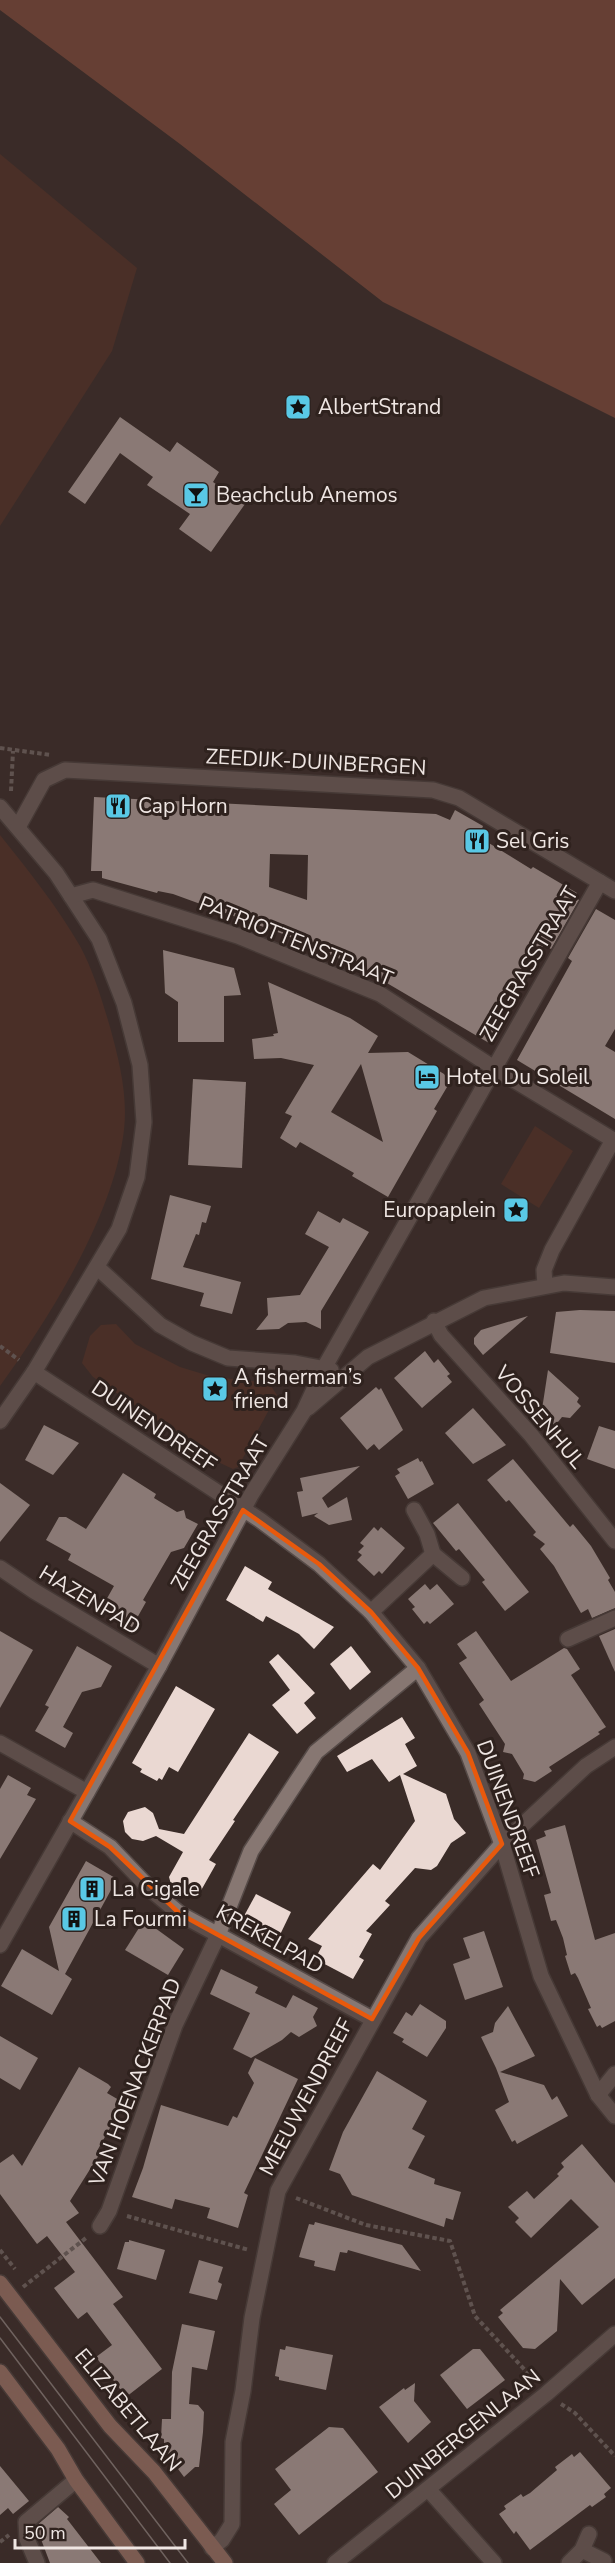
<svg xmlns="http://www.w3.org/2000/svg" width="615" height="2563" font-family="'Nunito Sans',sans-serif">
<style>
.green{fill:#5d3327}
.water{fill:#9b5844}
.building{fill:#ead8d2;fill-rule:evenodd}
.lines{fill:none;stroke-linecap:round;stroke-linejoin:round}
.minor-casing{stroke:#564b48;stroke-width:18}
.major-casing{stroke:#564b48;stroke-width:18}
.path{stroke:#8d827e;stroke-width:4;stroke-dasharray:4.5 3;stroke-linecap:butt}
.minor{stroke:#877772;stroke-width:15}
.major{stroke:#c99484;stroke-width:15}
.tram{stroke:#b0a5a2;stroke-width:1.5}
.marked{fill:none;stroke:#e8590c;stroke-width:4.5;stroke-linejoin:round}
.labels{text-anchor:middle;dominant-baseline:central;stroke-width:6;stroke-linejoin:round;paint-order:stroke}
.poi-label{font-size:21px;fill:#efe6e3;stroke:#2f221e;text-anchor:start}
.street-label{font-size:21px;fill:#efe6e3;stroke:#2f221e}
</style>
<rect width="100%" height="100%" fill="#3a2c28"/>
<g class="green">
<polygon points="0,154 137,268 112,351 0,526"/>
<path d="M0,835C28,870 57,906 80,946C93,970 102,1000 110,1027C119,1060 128,1095 124,1130C114,1215 50,1317 0,1386Z"/>
<polygon points="535,1126 573,1151 539,1208 501,1184"/>
<polygon points="116,1324 135,1344 180,1367 213,1377 269,1383 277,1395 238,1467 233,1469 218,1462 93,1377 82,1363 90,1336 101,1325"/>
</g>
<polygon class="water" points="0,0 615,0 615,418 383,302 180,144 0,10"/>
<g class="building">
<polygon points="120,417 170,452 177,442 219,472 213,482 245,504 211,552 179,529 190,514 147,485 153,477 120,453 85,504 68,492"/>
<path d="M94,797L436,814L450,820L455,810L483,826L479,837L531,869L533,867L577,893L575,897L579,900L551,949L544,945L489,1043L363,969L283,934L173,894L158,891L157,893L102,878V871H91ZM270,854L308,855L307,900L269,887Z"/>
<polygon points="596,909 615,920 615,1029 605,1046 615,1052 615,1119 517,1060 572,961 568,958"/>
<polygon points="163,950 234,968 241,995 224,996 224,1042 178,1042 178,1002 165,993"/>
<path d="M268,982L350,1018L378,1036L368,1053L408,1052L444,1074L450,1082L434,1109L437,1111L388,1197L352,1176L354,1173L300,1142L296,1148L280,1138L292,1116L285,1113L314,1065L281,1058L254,1059L252,1039L274,1036L273,1034L278,1033ZM361,1064L383,1142L331,1112Z"/>
<polygon points="193,1079 246,1082 242,1168 188,1165"/>
<polygon points="170,1195 211,1206 206,1223 202,1222 199,1235 196,1234 183,1267 241,1282 232,1314 200,1306 204,1293 151,1279"/>
<polygon points="318,1211 340,1223 343,1218 369,1232 321,1311 321,1329 306,1322 288,1323 279,1329 256,1330 268,1315 267,1298 300,1295 329,1247 305,1234"/>
<polygon points="580,1310 615,1311 615,1363 550,1353 556,1312"/>
<polygon points="528,1316 483,1355 474,1344 474,1338 481,1330"/>
<polygon points="425,1351 434,1363 438,1359 450,1374 447,1376 452,1382 422,1408 394,1378"/>
<polygon points="548,1370 579,1398 577,1402 581,1406 570,1418 562,1417 553,1428 541,1416"/>
<polygon points="376,1387 379,1390 381,1388 403,1430 379,1450 374,1444 367,1450 340,1418"/>
<polygon points="473,1408 506,1445 473,1464 445,1433"/>
<polygon points="44,1425 79,1443 53,1475 25,1460"/>
<polygon points="599,1426 615,1431 615,1469 587,1459"/>
<polygon points="418,1458 420,1462 422,1461 434,1484 408,1499 395,1476 400,1473 397,1469"/>
<polygon points="513,1459 570,1527 573,1524 591,1546 610,1578 608,1580 615,1592 615,1608 592,1618 588,1609 581,1613 554,1566 540,1549 545,1544 533,1535 536,1532 509,1500 506,1502 488,1481 487,1480"/>
<polygon points="360,1466 322,1498 328,1508 347,1497 352,1520 329,1525 314,1516 318,1513 302,1517 297,1492 303,1491 300,1478"/>
<polygon points="123,1473 156,1494 154,1498 177,1512 184,1510 186,1518 198,1524 184,1548 171,1552 143,1600 146,1602 132,1627 101,1609 114,1586 68,1560 71,1554 46,1540 59,1517 66,1517 86,1529"/>
<polygon points="0,1483 30,1505 0,1542"/>
<polygon points="458,1503 529,1592 505,1611 482,1582 485,1580 459,1549 456,1551 433,1523"/>
<polygon points="374,1527 378,1531 381,1527 405,1548 382,1574 379,1571 374,1576 357,1560 362,1555 358,1552 364,1546 360,1543"/>
<polygon points="245,1566 272,1582 268,1589 334,1627 314,1649 299,1634 266,1616 263,1622 226,1600"/>
<polygon points="425,1584 430,1590 437,1584 454,1604 430,1624 427,1621 424,1624 412,1609 415,1607 408,1599"/>
<polygon points="615,1629 615,1672 599,1636"/>
<polygon points="0,1631 33,1650 0,1708"/>
<polygon points="476,1631 511,1681 564,1648 567,1649 580,1669 571,1675 606,1727 598,1732 600,1734 549,1767 552,1771 535,1782 523,1779 524,1774 512,1754 503,1752 505,1744 479,1704 484,1700 459,1663 467,1658 457,1644"/>
<polygon points="77,1646 112,1666 101,1687 82,1692 63,1727 73,1733 65,1748 35,1731 49,1707 45,1705"/>
<polygon points="351,1646 371,1672 350,1690 330,1664"/>
<polygon points="278,1654 315,1693 304,1703 316,1718 297,1734 272,1705 290,1690 269,1662"/>
<polygon points="176,1686 215,1709 178,1772 169,1767 162,1780 159,1778 157,1781 140,1772 142,1769 132,1763"/>
<polygon points="402,1717 415,1738 405,1744 417,1766 403,1774 446,1794 454,1819 466,1833 451,1843 437,1866 431,1870 415,1868 385,1901 390,1905 366,1931 372,1934 359,1957 364,1960 353,1979 315,1959 322,1946 308,1939 373,1864 380,1870 415,1821 400,1775 389,1782 372,1759 347,1772 337,1756"/>
<polygon points="249,1733 279,1752 233,1820 235,1821 209,1860 216,1864 199,1894 191,1897 181,1896 172,1888 169,1877 183,1852 156,1836 143,1841 132,1839 125,1832 123,1821 128,1812 145,1807 153,1813 159,1829 184,1834"/>
<polygon points="8,1775 31,1788 27,1795 36,1799 0,1859 0,1789"/>
<polygon points="565,1825 595,1940 615,1933 615,2021 602,2028 600,2025 597,2027 588,2009 591,2008 578,1978 575,1973 571,1975 565,1956 567,1955 563,1938 556,1920 551,1921 544,1895 551,1893 536,1840 546,1836 544,1831"/>
<polygon points="86,1861 117,1879 65,1974 72,1979 52,2015 1,1986 22,1949 59,1971 49,1927"/>
<polygon points="256,1894 291,1912 276,1943 238,1927"/>
<polygon points="144,1920 184,1949 168,1975 125,1950"/>
<polygon points="484,1931 503,1987 465,2000 453,1964 470,1958 463,1938"/>
<polygon points="221,1969 258,1987 255,1993 286,2008 293,1995 318,2008 313,2017 317,2026 299,2037 291,2032 282,2040 251,2058 233,2049 250,2013 210,1994"/>
<polygon points="420,2004 446,2021 446,2028 427,2057 402,2042 404,2039 393,2033 406,2012 412,2016"/>
<polygon points="508,2006 535,2056 500,2072 544,2085 552,2100 557,2096 568,2116 517,2144 515,2140 512,2142 495,2110 509,2102 496,2068 481,2037 493,2032 495,2023"/>
<polygon points="0,2036 38,2058 20,2090 0,2078"/>
<polygon points="255,2058 298,2079 244,2193 248,2195 238,2228 207,2218 210,2208 175,2199 172,2209 132,2197 143,2168 161,2105 228,2126 233,2116 237,2118 254,2083 248,2073"/>
<polygon points="79,2067 108,2084 111,2087 107,2093 119,2100 115,2107 120,2110 97,2151 99,2155 70,2201 79,2213 66,2222 123,2297 113,2304 162,2369 126,2397 96,2357 112,2345 87,2312 78,2319 54,2288 75,2272 47,2236 37,2244 0,2194 0,2163 13,2154 22,2166"/>
<polygon points="377,2071 427,2101 412,2129 425,2136 408,2168 435,2179 434,2184 461,2192 453,2220 446,2218 444,2227 352,2195 340,2174 329,2170 343,2132"/>
<polygon points="582,2144 615,2183 615,2278 582,2305 560,2279 557,2331 535,2349 523,2348 498,2317 503,2313 500,2310 599,2227 571,2199 531,2238 515,2222 519,2218 508,2207 527,2191 534,2199 559,2176 557,2174 564,2167 561,2163"/>
<polygon points="315,2222 402,2245 421,2271 348,2250 347,2253 340,2252 335,2271 314,2266 315,2261 299,2257 309,2224 314,2225"/>
<polygon points="129,2240 165,2250 156,2280 117,2269 125,2242 129,2242"/>
<polygon points="199,2260 223,2267 218,2282 222,2284 217,2300 189,2293"/>
<polygon points="182,2324 215,2331 207,2370 192,2367 189,2404 198,2405 204,2412 203,2432 199,2467 195,2467 184,2477 164,2450 164,2439 161,2438 162,2419 171,2419 172,2372"/>
<polygon points="286,2346 333,2355 326,2390 279,2380 279,2377 275,2376 280,2349 285,2350"/>
<polygon points="473,2349 480,2349 505,2380 467,2409 440,2375"/>
<polygon points="415,2383 414,2401 431,2422 408,2443 379,2407 404,2388 405,2390"/>
<polygon points="329,2427 343,2428 378,2472 299,2535 274,2504 291,2490 275,2469"/>
<polygon points="580,2452 611,2488 604,2494 606,2497 592,2507 590,2505 530,2550 516,2531 514,2534 499,2514 506,2509 504,2506 521,2494 523,2497 530,2493 557,2470 555,2467 572,2454 574,2457"/>
<polygon points="0,2466 29,2501 13,2514 8,2508 0,2515"/>
<polygon points="58,2507 69,2517 67,2519 101,2563 50,2563 36,2526"/>
</g>
<g class="lines">
<defs>
<g id="minor">
<polyline points="0,807 56,873 99,939 124,1003 140,1065 144,1122 137,1177 119,1229 34,1372 0,1421"/>
<polyline points="18,827 44,780 65,770 433,790 459,798 615,891"/>
<polyline points="71,896 93,890 238,936 380,994 494,1068 615,1141"/>
<polyline points="98,1268 160,1325 192,1343 228,1358 295,1363 331,1370"/>
<polyline points="545,1285 544,1270 552,1250 613,1140"/>
<polyline points="434,1321 441,1335 531,1435 615,1541"/>
<polyline points="34,1372 260,1520 319,1564 371,1612 418,1668 468,1753 502,1844 541,1976 598,2095 615,2116"/>
<polyline points="308,1408 368,1357 484,1298 564,1283 615,1287"/>
<polyline points="414,1510 427,1534 433,1554"/>
<polyline points="0,1568 34,1591 159,1666"/>
<polyline points="371,1612 433,1554 462,1578"/>
<polyline points="568,1639 615,1618"/>
<polyline points="0,1743 87,1792"/>
<polyline points="70,1821 110,1847 150,1889 180,1914 372,2019"/>
<polyline points="0,1945 159,1666 251,1495 304,1411 324,1368 600,882"/>
<polyline points="598,2095 615,2074"/>
<polyline points="100,2226 109,2211 175,2025 218,1935 251,1851 316,1752 418,1668"/>
<polyline points="428,2489 494,2563"/>
<polyline points="212,2548 222,2540 232,2524 233,2442 243,2391 252,2318 278,2191 419,1938 502,1844 586,1766 615,1747"/>
<polyline points="582,2550 604,2561"/>
<polyline points="37,2563 27,2539 26,2522 76,2480"/>
<polyline points="335,2563 546,2394 615,2334"/>
<polyline points="569,2563 582,2550 589,2534"/>
</g>
<g id="major">
<polyline points="0,2283 110,2426 154,2472 225,2563"/>
<polyline points="0,2372 58,2449 76,2480 137,2563"/>
</g>
</defs>
<use href="#minor" class="minor-casing"/>
<use href="#major" class="major-casing"/>
<g class="path">
<polyline points="0,748 51,755"/>
<polyline points="11,791 13,751"/>
<polyline points="0,1346 19,1360"/>
<polyline points="296,2198 366,2225 450,2241 475,2316 535,2381"/>
<polyline points="127,2216 249,2250"/>
<polyline points="0,2250 15,2269"/>
<polyline points="23,2287 86,2238"/>
<polyline points="561,2404 575,2413 615,2456"/>
<polyline points="0,2542 9,2535"/>
</g>
<use href="#minor" class="minor"/>
<use href="#major" class="major"/>
<g class="tram">
<polyline points="0,2317 188,2563"/>
<polyline points="0,2338 170,2563"/>
</g>
</g>
<path d="M0 0H615V2563H0ZM243,1510L319,1564L371,1612L418,1668L468,1753L502,1844L419,1938L372,2019L180,1914L110,1847L70,1821Z" fill="#3a2c28" fill-opacity=".55" fill-rule="evenodd"/>
<path class="marked" d="M243,1510L319,1564L371,1612L418,1668L468,1753L502,1844L419,1938L372,2019L180,1914L110,1847L70,1821Z"/>
<defs>
<symbol id="sight-square" viewBox="-11 -11 22 22"><rect x="-9" y="-9" width="18" height="18" rx="4" fill="#59c8e5" stroke="#2f221e"/><path d="M0-6L1.8-2.2L6-1.7L2.9 1.2L3.7 5.4L0 3.3L-3.7 5.4L-2.9 1.2L-6-1.7L-1.8-2.2Z" fill="#111"/></symbol>
<symbol id="bar-square" viewBox="-11 -11 22 22"><rect x="-9" y="-9" width="18" height="18" rx="4" fill="#59c8e5" stroke="#2f221e"/><path d="M-6-5H6L.8 .8V4.5H3.5V6h-7V4.5H-.8V.8Z" fill="#111"/></symbol>
<symbol id="restaurant-square" viewBox="-11 -11 22 22"><rect x="-9" y="-9" width="18" height="18" rx="4" fill="#59c8e5" stroke="#2f221e"/><path d="M-5-6h1v4h1v-4h1v4h1v-4h1v5L-1.5 .5V6h-2V.5L-5-1ZM5-6V6H3V1.5H1.5Q1.5-4 5-6Z" fill="#111"/></symbol>
<symbol id="hotel-square" viewBox="-11 -11 22 22"><rect x="-9" y="-9" width="18" height="18" rx="4" fill="#59c8e5" stroke="#2f221e"/><path d="M-6-4.5h1.5V1H6V5H4.5V3h-9V5H-6ZM-4 0a1.8 1.8 0 1 1 3.6 0ZM.5 0V-2.5h3Q6-2.5 6 0Z" fill="#111"/></symbol>
<symbol id="building-square" viewBox="-11 -11 22 22"><rect x="-9" y="-9" width="18" height="18" rx="4" fill="#59c8e5" stroke="#2f221e"/><path d="M-4-6H4V6H1V3H-1V6H-4ZM-2.5-4.3h1.7v1.8h-1.7ZM.8-4.3h1.7v1.8H.8ZM-2.5-1h1.7V.8h-1.7ZM.8-1h1.7V.8H.8Z" fill="#111"/></symbol>
</defs>
<g fill-rule="evenodd">
<use href="#sight-square" x="283" y="392" width="30" height="30"/>
<use href="#bar-square" x="181" y="480" width="30" height="30"/>
<use href="#restaurant-square" x="103" y="791" width="30" height="30"/>
<use href="#restaurant-square" x="462" y="826" width="30" height="30"/>
<use href="#hotel-square" x="412" y="1062" width="30" height="30"/>
<use href="#sight-square" x="501" y="1195" width="30" height="30"/>
<use href="#sight-square" x="200" y="1374" width="30" height="30"/>
<use href="#building-square" x="77" y="1874" width="30" height="30"/>
<use href="#building-square" x="59" y="1904" width="30" height="30"/>
</g>
<g class="labels">
<g class="poi-label">
<text x="318" y="407">AlbertStrand</text>
<text x="216" y="495">Beachclub Anemos</text>
<text x="138" y="806">Cap Horn</text>
<text x="496" y="841">Sel Gris</text>
<text x="446" y="1077">Hotel Du Soleil</text>
<text x="496" y="1210" text-anchor="end">Europaplein</text>
<text x="234" y="1377">A fisherman’s<tspan x="234" dy="24">friend</tspan></text>
<text x="112" y="1889">La Cigale</text>
<text x="94" y="1919">La Fourmi</text>
</g>
<g class="street-label">
<text transform="translate(316 762) rotate(3)">ZEEDIJK-DUINBERGEN</text>
<text transform="translate(296 941) rotate(22)">PATRIOTTENSTRAAT</text>
<text transform="translate(529 964) rotate(-60)">ZEEGRASSTRAAT</text>
<text transform="translate(540 1417) rotate(50)">VOSSENHUL</text>
<text transform="translate(154 1426) rotate(34)">DUINENDREEF</text>
<text transform="translate(220 1513) rotate(-60)">ZEEGRASSTRAAT</text>
<text transform="translate(90 1600) rotate(31)">HAZENPAD</text>
<text transform="translate(508 1809) rotate(70)">DUINENDREEF</text>
<text transform="translate(270 1939) rotate(29)">KREKELPAD</text>
<text transform="translate(135 2082) rotate(-69)">VAN HOENACKERPAD</text>
<text transform="translate(306 2097) rotate(-62)">MEEUWENDREEF</text>
<text transform="translate(128 2410) rotate(50)">ELIZABETLAAN</text>
<text transform="translate(463 2434) rotate(-39)">DUINBERGENLAAN</text>
</g>
</g>
<path d="M15 2539v9h170v-9" fill="none" stroke="#efe6e3" stroke-width="3"/>
<text x="24" y="2539" font-size="18" fill="#efe6e3" stroke="#2f221e" stroke-width="4.5" paint-order="stroke">50 m</text>
</svg>
